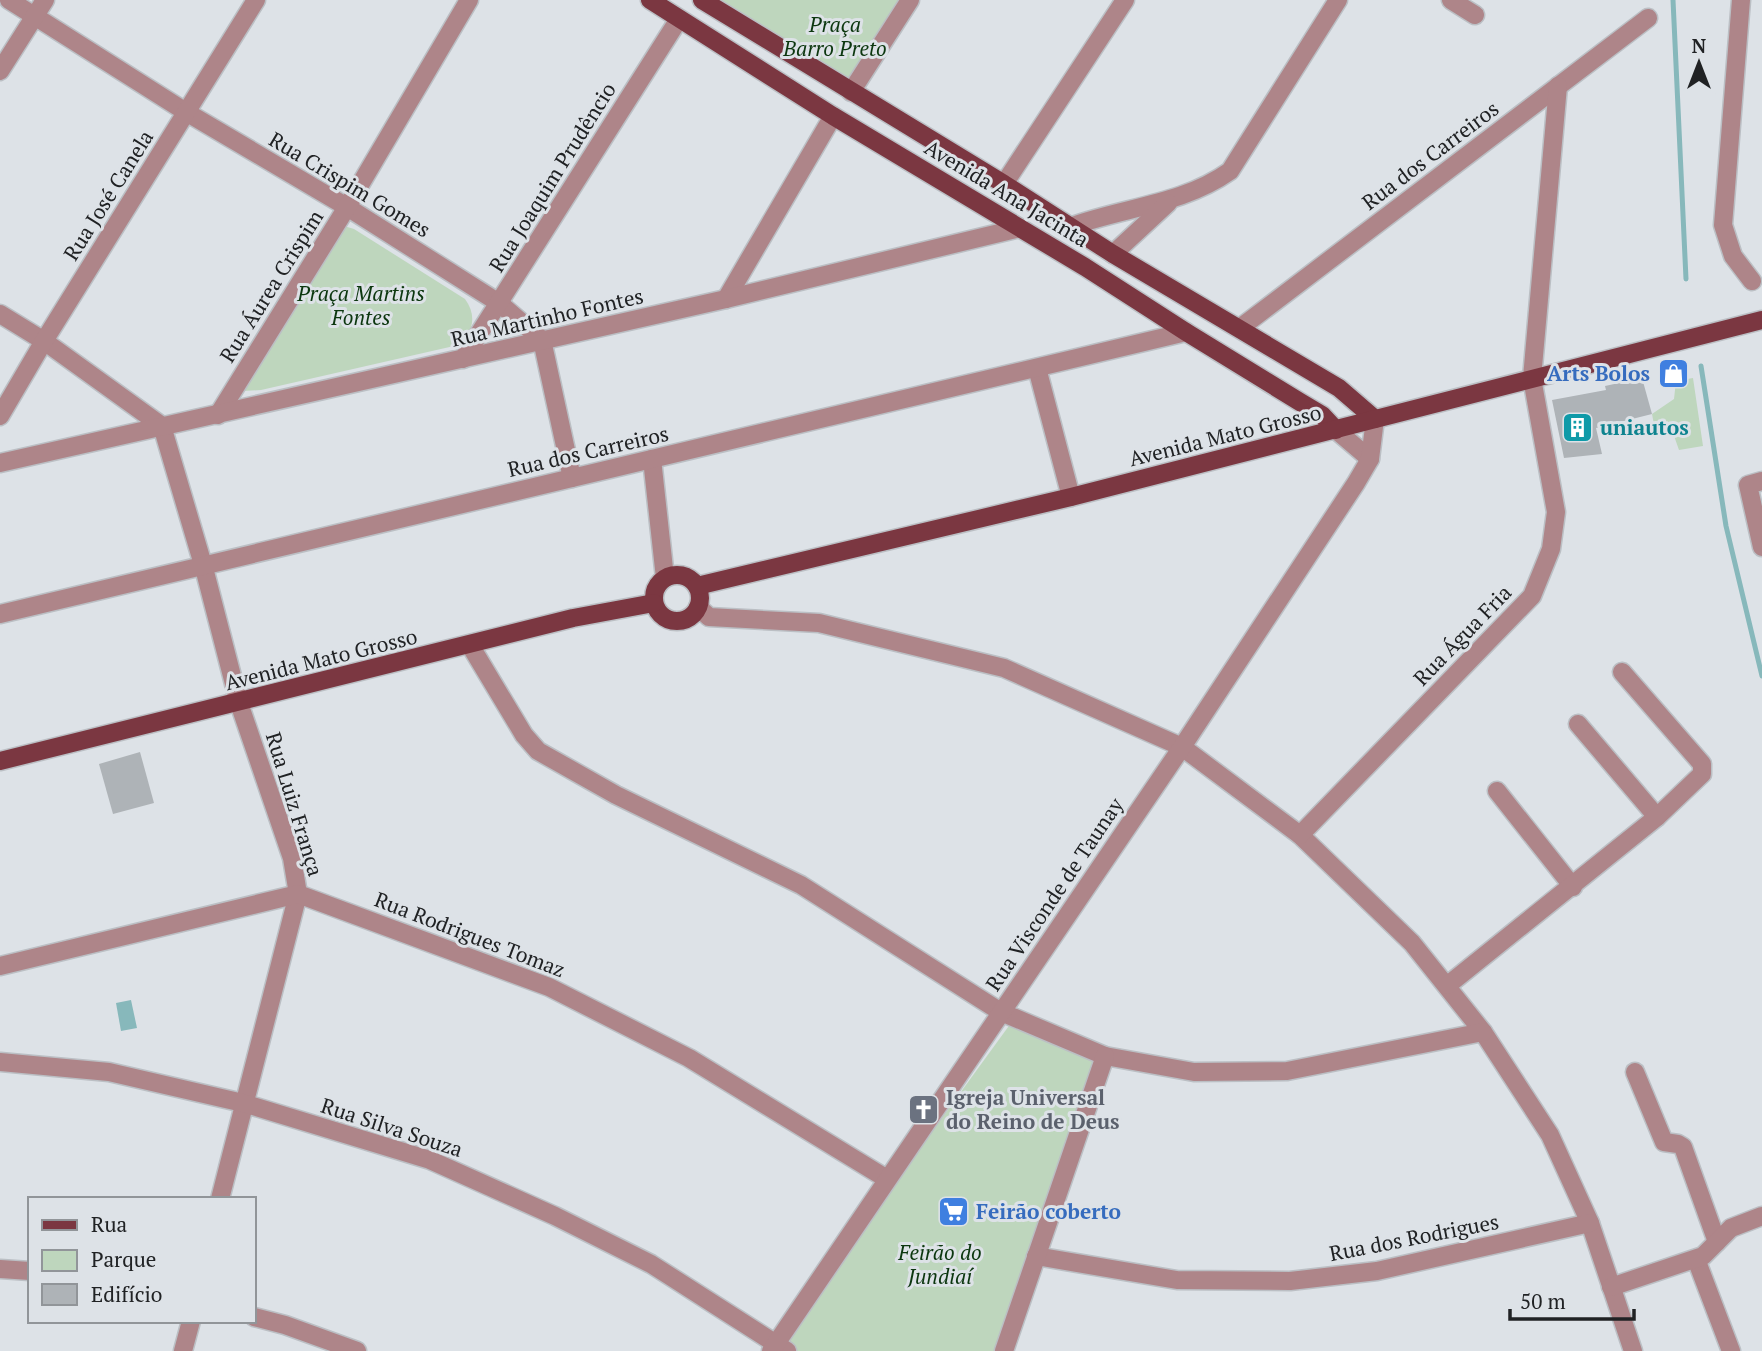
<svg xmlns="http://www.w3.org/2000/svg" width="1762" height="1351" viewBox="0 0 1762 1351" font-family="'PT Serif',serif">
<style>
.green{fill:#bed6bd}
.water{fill:#87b8bb}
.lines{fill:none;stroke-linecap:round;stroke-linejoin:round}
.stream{stroke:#87b8bb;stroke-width:5}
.building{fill:#aeb3b7}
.minor-casing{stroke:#bbbfc4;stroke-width:21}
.major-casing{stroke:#bbbfc4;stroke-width:21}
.minor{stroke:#ae8589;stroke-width:18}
.major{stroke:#7b3741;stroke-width:18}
.labels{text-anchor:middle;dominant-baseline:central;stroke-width:6;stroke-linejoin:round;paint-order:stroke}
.park-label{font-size:21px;font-style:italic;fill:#0c370f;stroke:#dde2e7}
.street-label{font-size:21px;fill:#202224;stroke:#dde2e7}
.shop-label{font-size:21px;font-weight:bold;fill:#366cbe;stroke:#dde2e7;text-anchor:end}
.culture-label{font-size:21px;font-weight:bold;fill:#0d838f;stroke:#dde2e7;text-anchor:start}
.worship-label{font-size:21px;font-weight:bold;fill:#5b616d;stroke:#dde2e7;text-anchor:start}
</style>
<rect width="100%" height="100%" fill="#dde2e7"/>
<g class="green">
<path d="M716,0H899L846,87Z"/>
<path d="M344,226L354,229L465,299C478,316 473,337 454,346L261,390L243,391L242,389Z"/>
<path d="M1693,378L1703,446L1679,450L1673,433L1656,435L1652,414L1674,399L1676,381Z"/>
<path d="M1011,1023L1102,1056L999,1351H787L776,1346Z"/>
</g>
<path class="water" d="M131,1000L137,1028L121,1031L116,1003Z"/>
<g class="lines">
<g class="stream">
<path d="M1673,0L1686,279"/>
<path d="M1701,366L1726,526L1762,676"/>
</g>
</g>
<g class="building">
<path d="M1642,378L1652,414L1596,428L1602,454L1564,458L1552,400L1606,390L1605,386Z"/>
<path d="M140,752L154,803L113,814L99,764Z"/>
</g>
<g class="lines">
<defs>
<g id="minor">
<path d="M9,0L186,112L347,207L499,303L542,340L572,478"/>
<path d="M1451,0L1475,15"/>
<path d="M1741,0L1723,225L1733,256L1752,281"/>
<path d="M0,71L45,0"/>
<path d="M851,92L910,0"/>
<path d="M1004,184L1125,0"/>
<path d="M1070,227C1124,207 1182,205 1230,171L1338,0"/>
<path d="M1113,254L1168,203"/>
<path d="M726,299L833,116"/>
<path d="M0,314L44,341L162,426L204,568L239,703L292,858L298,894L220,1199"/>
<path d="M1240,328L1648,18"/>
<path d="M463,359L679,19"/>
<path d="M1037,368L1071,497"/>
<path d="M218,415L347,207L469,0"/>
<path d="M0,416L44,341L256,0"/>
<path d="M1336,430L1370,459"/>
<path d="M652,459L665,578"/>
<path d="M0,463L726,299L1020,228"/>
<path d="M1762,481L1748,485L1762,547"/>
<path d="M698,607L709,617L819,623L1004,668L1182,747L1300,835L1412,943L1483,1032L1550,1135L1590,1223L1633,1351"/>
<path d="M0,614L1186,332"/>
<path d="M470,645L524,735L538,751L616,795L801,885L1001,1012L1105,1056L1194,1072L1287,1071L1483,1032"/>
<path d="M1578,724L1657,817"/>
<path d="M1497,791L1573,887"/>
<path d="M1300,835L1532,596L1551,549L1556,512L1532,378L1558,86"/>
<path d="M0,966L298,894L549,987L689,1058L887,1179"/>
<path d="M1448,985L1657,817L1702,774V764L1622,672"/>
<path d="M0,1062L109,1072L243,1103L430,1160L555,1216L651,1264L787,1351"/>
<path d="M1635,1072L1664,1142L1678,1144L1683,1147L1717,1242"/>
<path d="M1036,1256L1177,1280L1290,1281L1377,1271L1590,1223"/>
<path d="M1696,1259L1731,1351"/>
<path d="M0,1269L30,1271"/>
<path d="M1611,1287L1703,1256L1731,1228L1762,1216"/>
<path d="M254,1317L285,1325L357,1351"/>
<path d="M183,1351L191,1321"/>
<path d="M771,1351L1182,747L1356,483L1370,459L1375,419"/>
<path d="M1004,1351L1105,1056"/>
</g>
<g id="major">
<path d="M650,0L833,116L1085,267L1186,332L1300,402L1322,415L1336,430"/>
<path d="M702,0L1004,184L1113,254L1339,388L1375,419"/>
<circle cx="677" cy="598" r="23"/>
<path d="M697,586L1071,497L1762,320"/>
<path d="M0,761L573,618L654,603"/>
</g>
</defs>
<use href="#minor" class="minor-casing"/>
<use href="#major" class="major-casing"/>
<use href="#minor" class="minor"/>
<use href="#major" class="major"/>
</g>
<defs>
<symbol id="shop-square" viewBox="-11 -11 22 22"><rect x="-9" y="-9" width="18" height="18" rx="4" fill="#3f7fe0" stroke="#dde2e7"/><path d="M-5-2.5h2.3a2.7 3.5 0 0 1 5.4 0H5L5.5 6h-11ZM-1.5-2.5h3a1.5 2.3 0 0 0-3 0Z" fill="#fff"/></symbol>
<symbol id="building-square" viewBox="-11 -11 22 22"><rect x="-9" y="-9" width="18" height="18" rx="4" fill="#0f9aa8" stroke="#dde2e7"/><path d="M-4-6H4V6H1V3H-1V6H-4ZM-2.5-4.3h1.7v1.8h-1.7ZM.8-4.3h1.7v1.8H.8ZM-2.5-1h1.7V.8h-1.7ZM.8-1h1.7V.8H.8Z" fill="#fff"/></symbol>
<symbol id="church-square" viewBox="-11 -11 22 22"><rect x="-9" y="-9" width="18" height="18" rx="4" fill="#6b7280" stroke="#dde2e7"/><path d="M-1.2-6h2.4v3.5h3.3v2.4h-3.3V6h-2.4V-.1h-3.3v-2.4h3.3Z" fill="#fff"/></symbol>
<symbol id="supermarket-square" viewBox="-11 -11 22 22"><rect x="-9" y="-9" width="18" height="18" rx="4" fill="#3f7fe0" stroke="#dde2e7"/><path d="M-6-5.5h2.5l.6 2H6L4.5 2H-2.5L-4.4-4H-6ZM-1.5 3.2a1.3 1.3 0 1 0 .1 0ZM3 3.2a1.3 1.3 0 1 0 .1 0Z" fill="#fff"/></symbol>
</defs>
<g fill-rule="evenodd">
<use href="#shop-square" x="1656" y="356" width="35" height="35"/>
<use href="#building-square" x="1560" y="410" width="35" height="35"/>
<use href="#church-square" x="906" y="1092" width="35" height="35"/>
<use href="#supermarket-square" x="936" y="1194" width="35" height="35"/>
</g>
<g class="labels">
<g class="park-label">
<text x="835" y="24">Praça<tspan x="835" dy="24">Barro Preto</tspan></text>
<text x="361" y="293">Praça Martins<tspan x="361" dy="24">Fontes</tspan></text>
<text x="940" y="1252">Feirão do<tspan x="940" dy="24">Jundiaí</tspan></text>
</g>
<g class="street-label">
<text transform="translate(1430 155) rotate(-37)">Rua dos Carreiros</text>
<text transform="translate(552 177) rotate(-58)">Rua Joaquim Prudêncio</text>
<text transform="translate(350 184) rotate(31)">Rua Crispim Gomes</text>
<text transform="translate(1007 193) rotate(31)">Avenida Ana Jacinta</text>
<text transform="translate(108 195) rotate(-58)">Rua José Canela</text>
<text transform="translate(271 286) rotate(-58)">Rua Áurea Crispim</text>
<text transform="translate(547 317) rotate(-13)">Rua Martinho Fontes</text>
<text transform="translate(1225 435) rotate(-14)">Avenida Mato Grosso</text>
<text transform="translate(588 451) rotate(-13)">Rua dos Carreiros</text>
<text transform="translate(1462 635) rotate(-46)">Rua Água Fria</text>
<text transform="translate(321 659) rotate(-14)">Avenida Mato Grosso</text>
<text transform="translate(295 804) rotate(73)">Rua Luiz França</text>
<text transform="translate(1054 894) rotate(-56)">Rua Visconde de Taunay</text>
<text transform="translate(470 934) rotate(21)">Rua Rodrigues Tomaz</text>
<text transform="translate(392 1127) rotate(18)">Rua Silva Souza</text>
<text transform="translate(1414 1237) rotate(-11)">Rua dos Rodrigues</text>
</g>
<g class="shop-label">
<text x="1650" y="373">Arts Bolos</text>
<text x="976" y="1211" text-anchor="start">Feirão coberto</text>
</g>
<g class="culture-label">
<text x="1600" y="427">uniautos</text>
</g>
<g class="worship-label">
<text x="946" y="1097">Igreja Universal<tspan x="946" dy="24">do Reino de Deus</tspan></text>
</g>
</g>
<rect x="28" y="1197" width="228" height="126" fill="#dde2e7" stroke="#919599" stroke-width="2"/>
<rect x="42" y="1220" width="35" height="10" fill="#7b3741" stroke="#919599" stroke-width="2"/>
<text x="91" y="1232" font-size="21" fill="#202224">Rua</text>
<rect x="42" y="1250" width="35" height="21" fill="#bed6bd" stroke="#919599" stroke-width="2"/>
<text x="91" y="1267" font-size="21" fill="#202224">Parque</text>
<rect x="42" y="1284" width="35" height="21" fill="#aeb3b7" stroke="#919599" stroke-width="2"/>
<text x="91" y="1302" font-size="21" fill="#202224">Edifício</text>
<g transform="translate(1699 63)" stroke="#dde2e7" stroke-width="5" paint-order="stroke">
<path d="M0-5L12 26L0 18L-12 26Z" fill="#202224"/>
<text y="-10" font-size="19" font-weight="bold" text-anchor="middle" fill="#202224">N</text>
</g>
<path d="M1510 1309v10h124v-10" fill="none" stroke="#202224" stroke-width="3.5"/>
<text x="1520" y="1309" font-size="21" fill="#202224" stroke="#dde2e7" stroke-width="5" paint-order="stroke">50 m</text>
</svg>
